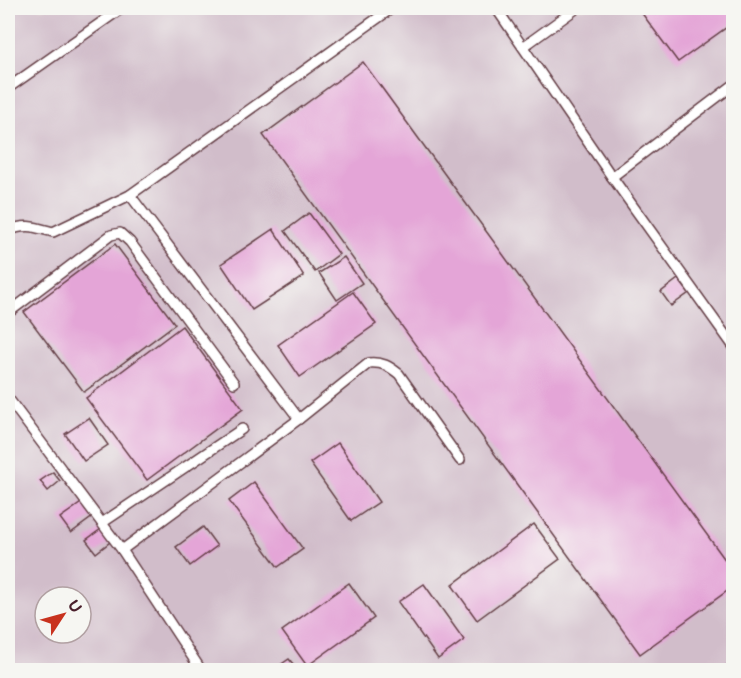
<svg xmlns="http://www.w3.org/2000/svg" width="741" height="678" viewBox="0 0 741 678" font-family="'Balsamiq Sans',sans-serif">
<style>
.industrial{fill:#d1bdca;fill-rule:evenodd}
.building{fill:#e4a5d7}
.lines{fill:none;stroke-linecap:round;stroke-linejoin:round}
.lane-casing{stroke:#643e45;stroke-width:12}
.lane{stroke:#fff;stroke-width:9}
</style>
<rect width="100%" height="100%" fill="#f6f6f2"/>
<filter id="ink" filterUnits="userSpaceOnUse"><feTurbulence type="fractalNoise" baseFrequency=".0167" numOctaves="2"/><feDisplacementMap in="SourceGraphic" scale="12" xChannelSelector="R" yChannelSelector="G"/><feConvolveMatrix kernelMatrix="1 2 1 2 8 2 1 2 1" color-interpolation-filters="sRGB"/></filter>
<filter id="wash" filterUnits="userSpaceOnUse"><feTurbulence type="fractalNoise" baseFrequency=".008" numOctaves="4" result="noise"/><feDisplacementMap in="SourceGraphic" scale="24" xChannelSelector="R" yChannelSelector="G"/><feGaussianBlur stdDeviation="1.35" result="paint"/><feColorMatrix in="noise" values="0 0 0 0 0 0 0 0 0 0 0 0 0 0 0 0 0 1.4 0 .05"/><feComposite in="paint" operator="in"/></filter>
<g filter="url(#wash)">
<rect width="100%" height="100%" fill="#f4ebdb"/>
<path class="industrial" d="M8,8H733V670H8ZM45,597H81V633H45Z"/>
<g id="blocks">
<g class="building">
<path d="M638,8H734V22L678,62Z"/>
<path d="M363,62L734,572V586L640,654L263,135Z"/>
<path d="M309,213L339,254L315,272L285,231Z"/>
<path d="M273,229L304,276L252,310L221,264Z"/>
<path d="M115,244L175,324L84,392L24,312Z"/>
<path d="M344,257L362,283L337,300L319,273Z"/>
<path d="M678,279L689,293L671,306L661,292Z"/>
<path d="M353,292L376,324L300,377L278,345Z"/>
<path d="M182,326L243,409L147,480L86,398Z"/>
<path d="M89,418L108,445L84,461L65,434Z"/>
<path d="M338,443L379,502L351,521L310,463Z"/>
<path d="M53,472L60,481L48,491L40,481Z"/>
<path d="M254,482L303,549L278,567L229,501Z"/>
<path d="M84,501L94,516L71,533L60,518Z"/>
<path d="M534,524L560,559L477,620L452,585Z"/>
<path d="M203,527L217,546L190,566L176,547Z"/>
<path d="M101,529L110,542L96,553L86,540Z"/>
<path d="M349,583L374,618L307,666L282,631Z"/>
<path d="M424,584L464,640L438,659L398,602Z"/>
<path d="M289,659L298,670H273Z"/>
</g>
</g>
</g>
<g filter="url(#ink)">
<use href="#blocks" fill-opacity="0" stroke="#643e45" stroke-width="1.5"/>
<g class="lines">
<defs>
<g id="lane">
<path d="M496,8L612,177L734,347"/>
<path d="M523,47L577,8"/>
<path d="M8,88L122,8"/>
<path d="M612,177L732,86"/>
<path d="M130,195L299,419"/>
<path d="M8,231C25,223 35,227 53,232L130,195L392,8"/>
<path d="M8,313L111,235L120,233L130,242L234,383"/>
<path d="M8,398L122,550L201,670"/>
<path d="M102,523L242,429"/>
<path d="M122,550L299,419L369,363C383,362 389,366 399,374L460,460"/>
<path d="M729,670L734,667"/>
</g>
</defs>
<use href="#lane" class="lane-casing"/>
<use href="#lane" class="lane"/>
</g>
</g>
<rect width="741" height="678" fill="none" stroke="#f6f6f2" stroke-width="30"/>
<g transform="translate(63 615) rotate(54)"><circle r="28" fill="#f6f6f2" stroke="#b1a0a2" stroke-width="1.5"/>
<path d="M0-4.5L10 22L0 15L-10 22Z" fill="#c8321e"/>
<text y="-9" font-size="16" font-weight="bold" text-anchor="middle" fill="#4a1f2b">U</text>
</g>
</svg>
